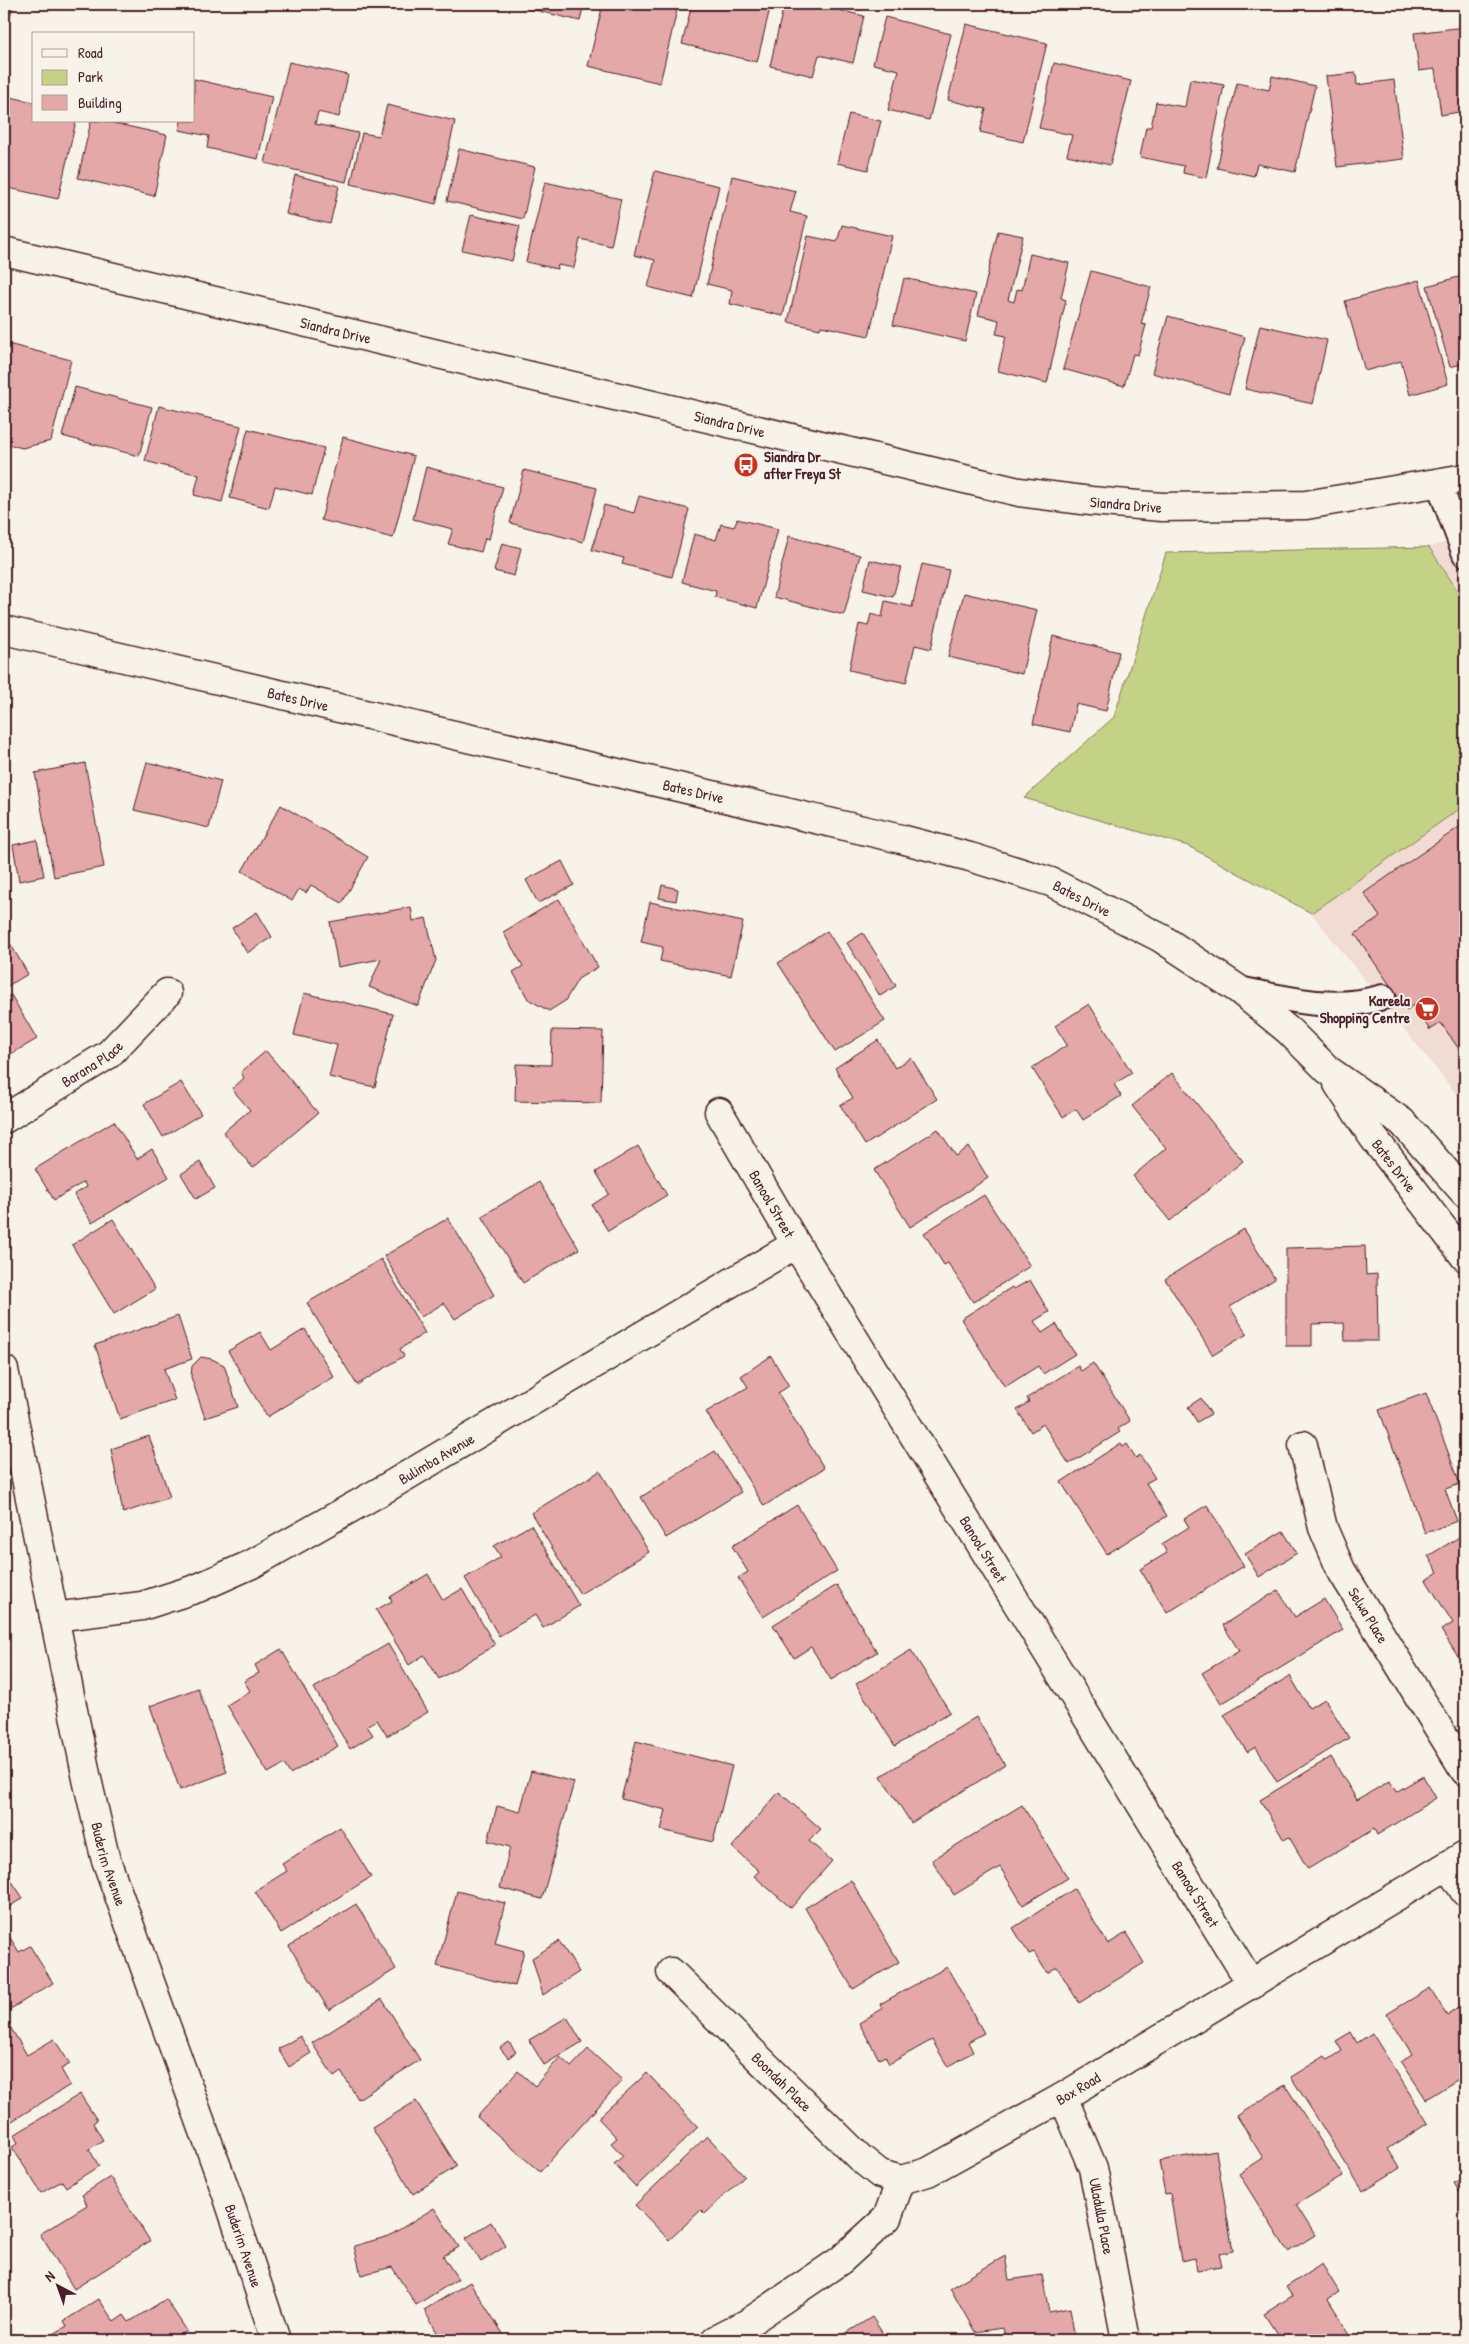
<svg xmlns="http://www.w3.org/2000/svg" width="1469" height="2344" viewBox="0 0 1469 2344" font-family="'Patrick Hand',sans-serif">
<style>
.built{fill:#f1dcd4}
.green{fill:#c4d286;stroke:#877858}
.building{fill:#e3a8a7;stroke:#4a1f2b}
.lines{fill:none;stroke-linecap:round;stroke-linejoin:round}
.service-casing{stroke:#4a1f2b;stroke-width:28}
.minor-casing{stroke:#4a1f2b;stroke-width:31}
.tertiary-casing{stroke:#4a1f2b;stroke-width:31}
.service{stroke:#f7f3e8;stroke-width:24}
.minor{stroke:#f7f3e8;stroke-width:28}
.tertiary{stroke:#f7f3e8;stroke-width:28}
.labels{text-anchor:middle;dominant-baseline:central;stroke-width:4;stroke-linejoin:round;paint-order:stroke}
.street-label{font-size:15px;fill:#4a1f2b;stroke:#f7f3e8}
.poi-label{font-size:15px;font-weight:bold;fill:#4a1f2b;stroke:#f7f3e8;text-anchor:start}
</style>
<rect width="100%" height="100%" fill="#f7f3e8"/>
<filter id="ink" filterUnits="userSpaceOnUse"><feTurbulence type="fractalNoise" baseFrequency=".02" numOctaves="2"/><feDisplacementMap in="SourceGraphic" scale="10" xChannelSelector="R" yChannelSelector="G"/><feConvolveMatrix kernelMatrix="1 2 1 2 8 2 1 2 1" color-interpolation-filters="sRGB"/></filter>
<g filter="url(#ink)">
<g class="built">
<path d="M1465,537V602L1429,547Z"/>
<path d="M1465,805V1105L1311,913Z"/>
</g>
<path class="green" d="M1429,547L1465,602V805L1311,913L1188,846L1024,798L1114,717L1166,553Z"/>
<g class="building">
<path d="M4,4H13L4,43Z"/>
<path d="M510,4H584L580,21Z"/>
<path d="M603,4H650L677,10L660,83L588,66Z"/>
<path d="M692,4H771L757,62L682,44Z"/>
<path d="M784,4H836L835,9L864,16L853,63L819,55L813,76L770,66Z"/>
<path d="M885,17L951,34L929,120L888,110L899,70L873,64Z"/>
<path d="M966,24L1047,43L1023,142L980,132L986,109L948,100Z"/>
<path d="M1465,27V111L1441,115L1435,69L1419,71L1414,33Z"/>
<path d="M289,62L348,75L339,117L318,112L315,124L358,133L346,182L265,163Z"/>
<path d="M1054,63L1131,81L1110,165L1067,155L1072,135L1039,128Z"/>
<path d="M1356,73L1357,85L1394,80L1404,159L1337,167L1326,76Z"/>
<path d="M1272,76L1315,86L1295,172L1257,164L1254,176L1217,168L1237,83L1269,90Z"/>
<path d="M194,79L272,97L258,159L207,148L209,136L179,130L181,121H194Z"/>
<path d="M1190,79L1224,85L1206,178L1183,173L1184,166L1140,157L1146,127H1151L1156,102L1185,107Z"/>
<path d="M5,96L34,102V121H76L58,199L4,187Z"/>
<path d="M387,105L455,121L436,204L351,184L362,133L379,136Z"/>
<path d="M849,114L881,121L868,170L837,163Z"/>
<path d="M91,121H104L167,135L154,196L78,178Z"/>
<path d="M459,149L535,167L523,219L447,201Z"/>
<path d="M655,171L719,186L693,298L648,287L655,260L634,255Z"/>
<path d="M295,175L339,186L330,224L286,214Z"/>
<path d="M732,176L796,191L790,212L807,216L783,316L730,304L732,290L707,284Z"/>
<path d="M545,182L621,199L611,246L580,239L574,268L558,265L557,269L526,262Z"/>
<path d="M471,215L520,226L512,261L462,250Z"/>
<path d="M842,225L892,236L869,336L821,326L820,329L788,322L808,236L837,242Z"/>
<path d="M998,231L1023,236L1008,300L1014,302L1017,289L1022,290L1030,254L1069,263L1061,298L1066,300L1047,383L998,371L1006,336L996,334L999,320L978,315Z"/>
<path d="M1091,271L1151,287L1141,324L1146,325L1138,355L1133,354L1124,386L1063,369Z"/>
<path d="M1465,275V363L1450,367L1427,286Z"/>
<path d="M904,278L976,294L965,341L893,325Z"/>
<path d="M1419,280L1448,384L1410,395L1401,361L1365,371L1345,301Z"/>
<path d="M1168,316L1245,337L1229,394L1152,373Z"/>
<path d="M1260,325L1327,340L1313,404L1245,389Z"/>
<path d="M4,343L71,360L51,441L22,448L4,443Z"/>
<path d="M75,387L152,407L139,456L62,436Z"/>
<path d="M159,406L241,426L222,502L194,495L199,475L145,461Z"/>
<path d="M248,429L324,448L312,495L275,486L269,508L230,498Z"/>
<path d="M343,437L414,456L393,538L321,520Z"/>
<path d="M426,467L503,487L489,539L485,538L481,552L448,544L453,529L413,519Z"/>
<path d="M524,470L597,488L583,542L510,523Z"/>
<path d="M639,496L689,509L672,577L622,564L624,558L592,550L604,505L634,513Z"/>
<path d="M737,519L778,529L757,608L715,597L716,591L682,582L694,534L716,540L721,524L734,527Z"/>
<path d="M789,536L860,555L844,615L774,597Z"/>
<path d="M502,543L521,548L514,576L494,571Z"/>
<path d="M870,560L901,567L893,597L863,590Z"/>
<path d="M922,564L949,570L931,649L915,645L906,683L849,670L859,624L868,626L871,614L882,617L885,601L912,607Z"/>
<path d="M964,593L1037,610L1022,674L948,657Z"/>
<path d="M1053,636L1119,652L1106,711L1076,704L1070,732L1033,724Z"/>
<path d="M147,762L221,781L209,828L134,810Z"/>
<path d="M85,763L104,867L54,877L35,773Z"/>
<path d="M281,805L368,857L342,903L311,885L306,893L299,889L292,901L242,871Z"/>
<path d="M1465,823V1058L1441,1023L1430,1030L1413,1005L1407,1010L1355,934L1380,917L1364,893Z"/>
<path d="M37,840L44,876L19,881L13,845Z"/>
<path d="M562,861L574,885L538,903L526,880Z"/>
<path d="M662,885L678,889L676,901L659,898Z"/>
<path d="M559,899L598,967L578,979L565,1001L549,1011L528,999L513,972L523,966L503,932Z"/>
<path d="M650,902L743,922L731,976L660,961L663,947L641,942Z"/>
<path d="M411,907L413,921L426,918L436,960L418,1006L369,987L381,959L338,967L330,922Z"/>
<path d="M257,912L272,937L247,953L232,928Z"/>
<path d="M827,931L885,1021L835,1052L778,963Z"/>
<path d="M4,933L28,974L4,988Z"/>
<path d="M863,933L896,986L880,996L847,943Z"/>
<path d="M304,993L393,1014L375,1087L329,1077L337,1045L294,1035Z"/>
<path d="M11,995L37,1039L4,1058V999Z"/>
<path d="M1089,1004L1132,1073L1114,1084L1121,1096L1083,1120L1076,1109L1063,1117L1032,1068L1067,1045L1055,1026Z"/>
<path d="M552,1030L603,1031L601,1103L515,1101L516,1064L551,1065Z"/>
<path d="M878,1040L895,1068L911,1058L937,1099L865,1145L840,1105L853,1098L835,1068Z"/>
<path d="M266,1051L318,1113L253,1168L223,1132L250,1110L232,1089L244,1078L241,1072Z"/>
<path d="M1172,1073L1243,1161L1170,1221L1133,1176L1166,1148L1132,1106Z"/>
<path d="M181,1082L201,1114L163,1137L144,1104Z"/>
<path d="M114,1121L137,1159L152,1149L169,1177L92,1223L74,1194L86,1187L84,1182L54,1200L35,1169Z"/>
<path d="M938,1129L956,1156L969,1147L988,1178L910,1227L874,1170Z"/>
<path d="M638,1146L667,1195L608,1231L592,1205L609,1194L596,1172Z"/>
<path d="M200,1162L215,1188L196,1199L181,1174Z"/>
<path d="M539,1182L579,1249L523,1283L482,1216Z"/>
<path d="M984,1195L1030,1266L973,1302L948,1263L944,1265L924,1233Z"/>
<path d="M448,1218L494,1295L455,1319L444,1303L421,1317L384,1256Z"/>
<path d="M113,1219L155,1289L114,1314L72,1245Z"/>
<path d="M1244,1229L1275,1279L1230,1307L1247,1334L1213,1355L1165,1279Z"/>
<path d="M1365,1246L1366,1275L1377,1274L1378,1341H1345L1344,1323L1312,1324V1346H1286V1248Z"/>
<path d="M381,1259L425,1333L400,1349L404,1356L357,1385L307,1303Z"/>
<path d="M1030,1280L1049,1312L1034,1321L1042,1333L1056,1324L1075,1354L1043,1374L1038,1366L1005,1387L961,1319L1012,1287L1014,1289Z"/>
<path d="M178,1316L192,1359L164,1369L175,1400L120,1419L95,1345Z"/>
<path d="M305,1329L334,1377L267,1417L228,1351L260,1332L271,1350Z"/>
<path d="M771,1356L789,1386L778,1393L824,1468L764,1506L706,1412L748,1387L741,1376Z"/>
<path d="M201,1357L212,1359L224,1365L238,1407L205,1418L191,1377L192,1366Z"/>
<path d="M1093,1363L1130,1421L1118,1429L1120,1432L1069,1464L1043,1424L1031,1432L1017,1410L1029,1402L1027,1398L1078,1366L1081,1371Z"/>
<path d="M1426,1393L1460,1484L1445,1489L1457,1521L1425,1533L1379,1410Z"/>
<path d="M1201,1398L1211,1414L1197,1422L1188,1407Z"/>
<path d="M149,1436L170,1497L123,1513L111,1449Z"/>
<path d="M1121,1443L1123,1447L1127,1444L1136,1458L1140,1455L1155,1478L1146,1483L1167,1516L1107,1554L1061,1482Z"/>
<path d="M715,1451L741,1492L666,1538L641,1497Z"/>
<path d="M600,1471L649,1552L580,1594L531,1513Z"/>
<path d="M797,1505L837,1571L763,1617L738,1578L748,1572L732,1546Z"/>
<path d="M1207,1505L1244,1566L1167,1613L1140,1569L1167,1553L1162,1544L1189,1527L1184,1519Z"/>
<path d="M531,1525L579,1606L543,1628L535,1615L499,1636L465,1578L501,1557L494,1546Z"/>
<path d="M1283,1531L1297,1553L1259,1577L1245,1554Z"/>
<path d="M1461,1536L1465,1543V1657L1460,1660L1441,1630L1453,1623L1426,1580L1438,1572L1428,1556Z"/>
<path d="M428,1574L443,1600L462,1589L495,1645L439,1679L424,1655L409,1665L376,1610L392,1601L390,1597Z"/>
<path d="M837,1585L877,1652L831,1680L811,1647L794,1658L773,1625Z"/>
<path d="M1278,1590L1295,1617L1324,1599L1343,1630L1221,1704L1202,1673L1239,1651L1223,1625Z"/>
<path d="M388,1644L428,1712L387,1736L377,1720L367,1726L373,1735L350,1749L314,1688Z"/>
<path d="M281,1649L338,1746L290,1774L284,1764L268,1773L227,1705L250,1691L244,1681L259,1673L255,1665Z"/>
<path d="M911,1650L950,1712L895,1746L856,1684Z"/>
<path d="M1290,1676L1309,1708L1325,1699L1349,1738L1277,1782L1256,1747L1247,1752L1224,1715Z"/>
<path d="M198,1688L227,1772L180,1790L150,1706Z"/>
<path d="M976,1717L1005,1765L911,1823L881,1776Z"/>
<path d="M636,1741L732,1766L713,1842L661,1830L666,1810L621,1799Z"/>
<path d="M1331,1757L1357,1800L1390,1781L1396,1792L1423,1776L1436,1798L1377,1835L1374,1829L1308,1869L1289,1837L1284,1840L1260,1800Z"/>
<path d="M531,1771L574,1782L542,1899L500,1888L510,1847L488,1841L497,1806L520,1812Z"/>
<path d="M779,1792L821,1829L809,1841L832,1861L791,1908L754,1876L759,1871L732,1847Z"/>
<path d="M1022,1805L1068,1878L1023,1905L1000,1867L954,1895L932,1860Z"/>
<path d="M340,1827L371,1877L281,1933L255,1891L287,1871L282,1864Z"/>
<path d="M9,1877L23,1898L4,1910V1880Z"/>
<path d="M851,1880L899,1962L853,1989L805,1908Z"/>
<path d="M1074,1889L1108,1944L1126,1933L1144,1963L1079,2003L1057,1967L1047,1973L1034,1952L1029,1954L1013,1928Z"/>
<path d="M457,1891L505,1903L495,1943L524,1951L515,1986L437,1966Z"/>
<path d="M356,1904L396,1969L329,2010L289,1946Z"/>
<path d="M4,1928L19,1952L30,1946L53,1983L4,2013Z"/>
<path d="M559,1941L579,1972L543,1995L532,1958Z"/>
<path d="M947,1967L984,2033L968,2042L973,2052L948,2067L932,2040L889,2064L885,2056L879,2059L859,2023L882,2009L880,2004Z"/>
<path d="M1430,1988L1447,2015L1459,2007L1465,2018V2075L1426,2099L1401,2061L1412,2054L1387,2014Z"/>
<path d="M382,1999L420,2060L358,2099L341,2072L334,2077L312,2043Z"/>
<path d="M567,2017L582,2042L544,2065L529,2040Z"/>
<path d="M9,2025L27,2055L54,2039L70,2064L61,2069L70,2085L4,2126V2028Z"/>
<path d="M1351,2032L1357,2043L1372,2033L1428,2123L1388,2149L1400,2168L1363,2191L1291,2077L1325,2056L1328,2060L1342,2051L1336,2041Z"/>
<path d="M300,2036L311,2053L289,2067L278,2049Z"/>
<path d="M509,2042L516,2052L508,2058L500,2048Z"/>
<path d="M588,2049L622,2080L540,2172L477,2117L518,2071L535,2086L560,2057L571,2067Z"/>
<path d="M647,2073L698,2127L636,2187L614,2164L623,2156L611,2143L617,2138L598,2118Z"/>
<path d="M1285,2085L1343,2176L1296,2205L1315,2235L1288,2252L1239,2174L1263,2158L1237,2116Z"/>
<path d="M80,2094L97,2120L93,2123L103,2140L89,2149L99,2166L66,2187L62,2181L41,2193L12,2147L18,2143L14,2135Z"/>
<path d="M416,2101L457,2166L413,2194L372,2128Z"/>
<path d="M707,2136L745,2176L705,2214L701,2210L669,2240L635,2205Z"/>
<path d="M1216,2151L1233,2251L1219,2254L1222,2266L1197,2270L1195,2258L1181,2261L1170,2193L1165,2194L1159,2161Z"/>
<path d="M1465,2176V2201L1454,2183Z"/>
<path d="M110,2177L150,2241L74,2289L40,2234L87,2205L82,2195Z"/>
<path d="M434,2208L459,2247L443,2256L458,2279L416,2305L392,2267L361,2275L354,2246L389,2236Z"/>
<path d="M491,2222L506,2246L481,2262L466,2238Z"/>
<path d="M1005,2256L1009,2280L1042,2275L1049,2312L1070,2308L1075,2339L1006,2340L1003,2328L975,2332L950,2288Z"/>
<path d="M1322,2264L1339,2292L1328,2299L1350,2334L1341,2340H1281L1264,2314L1292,2296L1286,2287Z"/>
<path d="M470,2282L507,2340H428L438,2334L424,2310Z"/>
<path d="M99,2299L114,2322L124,2315L129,2322L166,2299L187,2331L172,2340H48L47,2338L67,2326L64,2321Z"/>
<path d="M872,2317L887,2340H835Z"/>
</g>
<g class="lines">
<defs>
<g id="service">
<path d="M1439,484L1465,554"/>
<path d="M1238,989C1290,999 1332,1012 1383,997"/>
</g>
<g id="minor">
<path id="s1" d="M4,251L1019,492L1091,501L1162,507L1306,505L1465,478"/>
<path id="s2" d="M719,1112L796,1244L1252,1985"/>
<path id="s3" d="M4,1119L109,1054L167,993"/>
<path id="s4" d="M4,1370L87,1779L105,1857L226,2192L276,2340"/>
<path id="s5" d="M1303,1445L1323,1528L1341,1570L1465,1771"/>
<path id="s6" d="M54,1617L142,1606L198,1588L252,1564L381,1491L796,1244"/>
<path d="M1448,1866L1465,1892"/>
<path id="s7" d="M671,1972L860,2158L880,2174L901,2180"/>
<path id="s8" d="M1063,2097L1093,2168L1126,2340"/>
<path id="s9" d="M715,2340L748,2323L841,2260L887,2218L901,2180L928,2172L1063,2097L1465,1855"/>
</g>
<g id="tertiary">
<path id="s10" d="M4,630L901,839L970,857L1051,882L1161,938L1238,989L1289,1031L1328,1070L1402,1122L1465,1193"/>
<path id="s11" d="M1338,1084L1373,1137L1465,1257"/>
</g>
</defs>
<use href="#service" class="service-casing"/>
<use href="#minor" class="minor-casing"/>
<use href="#tertiary" class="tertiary-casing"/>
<use href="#service" class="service"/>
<use href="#minor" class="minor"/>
<use href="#tertiary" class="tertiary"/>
</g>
</g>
<defs>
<symbol id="bus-disc" viewBox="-11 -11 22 22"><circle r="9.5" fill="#c8321e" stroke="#f7f3e8"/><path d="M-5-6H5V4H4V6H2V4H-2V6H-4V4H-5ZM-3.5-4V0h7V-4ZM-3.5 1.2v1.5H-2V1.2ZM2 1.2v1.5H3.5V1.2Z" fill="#fff"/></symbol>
<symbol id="supermarket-disc" viewBox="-11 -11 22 22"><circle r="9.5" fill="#c8321e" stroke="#f7f3e8"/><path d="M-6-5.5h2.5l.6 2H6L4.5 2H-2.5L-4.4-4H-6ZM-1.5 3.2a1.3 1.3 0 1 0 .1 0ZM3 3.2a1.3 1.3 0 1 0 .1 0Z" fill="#fff"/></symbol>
</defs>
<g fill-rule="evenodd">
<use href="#bus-disc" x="732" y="451" width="28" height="28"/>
<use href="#supermarket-disc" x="1413" y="995" width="28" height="28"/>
</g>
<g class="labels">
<g class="street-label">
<text stroke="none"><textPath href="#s1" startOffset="341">Siandra Drive</textPath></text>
<text stroke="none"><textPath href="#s1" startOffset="746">Siandra Drive</textPath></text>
<text stroke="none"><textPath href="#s1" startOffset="1151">Siandra Drive</textPath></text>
<text stroke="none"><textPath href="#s10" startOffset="302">Bates Drive</textPath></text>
<text stroke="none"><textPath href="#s10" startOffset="708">Bates Drive</textPath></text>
<text stroke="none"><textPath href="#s10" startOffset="1112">Bates Drive</textPath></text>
<text stroke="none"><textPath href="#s3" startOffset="104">Barana Place</textPath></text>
<text stroke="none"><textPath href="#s11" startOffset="99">Bates Drive</textPath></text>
<text stroke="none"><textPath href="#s2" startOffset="106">Banool Street</textPath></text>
<text stroke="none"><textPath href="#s6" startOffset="419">Bulimba Avenue</textPath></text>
<text stroke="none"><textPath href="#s2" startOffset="511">Banool Street</textPath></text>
<text stroke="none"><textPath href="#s5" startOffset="184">Selwa Place</textPath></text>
<text stroke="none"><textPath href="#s4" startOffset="505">Buderim Avenue</textPath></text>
<text stroke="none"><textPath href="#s2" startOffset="916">Banool Street</textPath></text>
<text stroke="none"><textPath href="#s7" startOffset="156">Boondah Place</textPath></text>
<text stroke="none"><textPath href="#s9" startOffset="452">Box Road</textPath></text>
<text stroke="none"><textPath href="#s8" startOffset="126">Ulladulla Place</textPath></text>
<text stroke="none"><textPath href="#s4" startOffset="910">Buderim Avenue</textPath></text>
</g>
<g class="poi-label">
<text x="764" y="456">Siandra Dr<tspan x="764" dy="17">after Freya St</tspan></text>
<text x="1410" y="1000" text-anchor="end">Kareela<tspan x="1410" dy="17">Shopping Centre</tspan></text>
</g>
</g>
<rect width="1469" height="2344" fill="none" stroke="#f7f3e8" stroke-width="20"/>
<rect x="10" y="10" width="1449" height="2324" fill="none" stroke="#4a1f2b" stroke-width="2" filter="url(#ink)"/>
<rect x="32" y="32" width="162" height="90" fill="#f7f3e8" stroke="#b29e9c"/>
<rect x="42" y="49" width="25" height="8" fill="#f7f3e8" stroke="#b29e9c"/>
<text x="78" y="58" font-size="15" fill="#4a1f2b">Road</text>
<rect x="42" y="70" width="25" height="15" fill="#c4d286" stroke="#b29e9c"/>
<text x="78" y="82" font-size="15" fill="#4a1f2b">Park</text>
<rect x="42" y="95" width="25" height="15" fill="#e3a8a7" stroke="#b29e9c"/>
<text x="78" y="108" font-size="15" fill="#4a1f2b">Building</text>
<g transform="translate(58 2286) rotate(319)" stroke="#f7f3e8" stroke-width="4" paint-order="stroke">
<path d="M0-4L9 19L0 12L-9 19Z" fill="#4a1f2b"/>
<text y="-8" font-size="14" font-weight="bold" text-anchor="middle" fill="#4a1f2b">N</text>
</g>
</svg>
